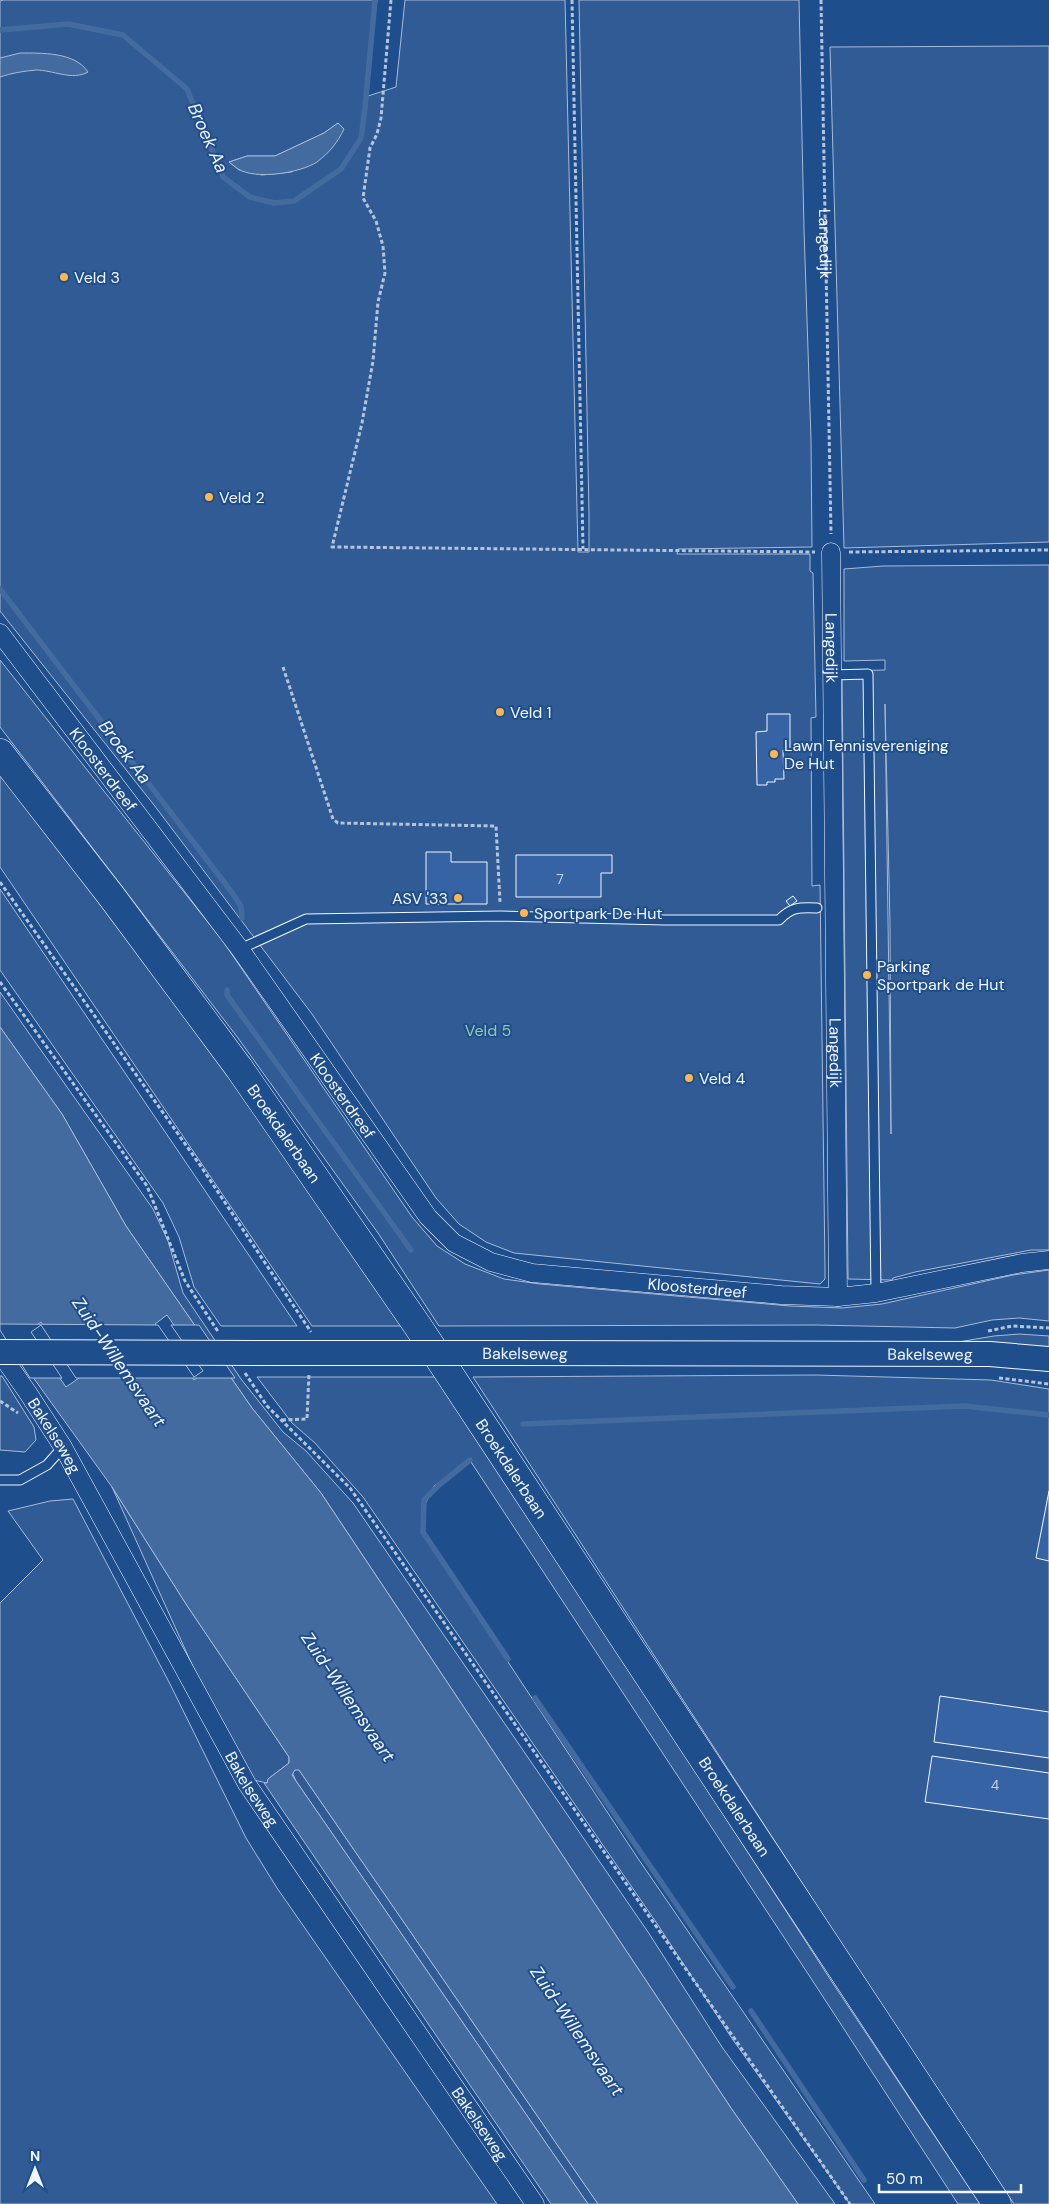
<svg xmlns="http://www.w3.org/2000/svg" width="1049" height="2204" viewBox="0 0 1049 2204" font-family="'DM Sans',sans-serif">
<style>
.built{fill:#305b95;stroke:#a8bbd7;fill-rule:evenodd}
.water{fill:#446ba0;stroke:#a8bbd7;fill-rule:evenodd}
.pier{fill:#1f4e8c;stroke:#a8bbd7}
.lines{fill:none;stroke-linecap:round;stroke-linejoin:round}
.stream{stroke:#446ba0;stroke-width:5.5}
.building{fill:#3563a3;stroke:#f2f6ff}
.lane-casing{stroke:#f2f6ff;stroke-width:11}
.street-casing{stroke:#f2f6ff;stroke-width:19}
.secondary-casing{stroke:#f2f6ff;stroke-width:26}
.primary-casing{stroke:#f2f6ff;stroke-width:29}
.path{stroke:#b3c4dc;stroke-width:3;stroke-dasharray:4 2.5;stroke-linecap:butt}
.lane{stroke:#1f4e8c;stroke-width:9}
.street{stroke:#1f4e8c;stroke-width:18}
.secondary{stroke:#1f4e8c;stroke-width:24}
.primary{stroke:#1f4e8c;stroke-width:28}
.secondary-bridge-casing{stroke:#f2f6ff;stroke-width:26;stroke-linecap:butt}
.secondary-bridge{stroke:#1f4e8c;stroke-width:24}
.poi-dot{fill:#ffb74d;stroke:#1f4e8c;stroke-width:2}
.labels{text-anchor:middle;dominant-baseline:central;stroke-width:4;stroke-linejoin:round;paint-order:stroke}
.number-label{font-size:14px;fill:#c3d1e8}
.street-label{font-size:16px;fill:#f2f6ff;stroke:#1f4e8c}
.poi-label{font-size:16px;fill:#f2f6ff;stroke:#1f4e8c;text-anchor:start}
.park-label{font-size:16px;fill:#97c8a6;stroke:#1f4e8c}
.water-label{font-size:18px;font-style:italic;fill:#f2f6ff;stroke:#1f4e8c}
</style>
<rect width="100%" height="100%" fill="#1f4e8c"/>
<g class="built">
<path d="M3,0H377L373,29L368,96L396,87L405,0H565L578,552H589V515L579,0H799L804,229L811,440L812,547L678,549L677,554H810V571L813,573L816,717L811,718L812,886L820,885L825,1269V1279L820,1284L514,1253L486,1242L459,1224L436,1198L312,1014L154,805L0,611V1ZM338,123L292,172L262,175L239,170L229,162L247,156H275L324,133Z"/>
<path d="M1049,46V542L844,548L830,47Z"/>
<path d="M1049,565V1250H1031L915,1272L893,1278L892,1280L848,1279L842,671L885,670V660L844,661V569L883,566ZM885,704L890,923L891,1134V1133Z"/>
<path d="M0,660L222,940L412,1217L437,1246L465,1264L504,1279L540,1284L790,1306L842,1308L882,1304L1013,1275L1049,1270V1321L1019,1318L992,1320L955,1328L816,1325L439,1326L378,1233L238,1038L0,727Z"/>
<path d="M0,772L216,1054L406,1326H312L0,867Z"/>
<path d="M0,889L297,1326H221L194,1287L179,1237L163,1203L0,970Z"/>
<path d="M0,992L153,1209L168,1241L183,1293L241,1379L283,1432L306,1451L353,1503L648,1932L722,2047L835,2204H798L731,2108L321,1493L252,1408L126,1226L62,1114L0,1027Z"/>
<path d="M1019,1334L1049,1336V1349L958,1342L994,1336Z"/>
<path d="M816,1375L991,1380L1049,1389V2204H1014L858,1969L473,1377Z"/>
<path d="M0,1376H2L34,1427L36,1440L25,1452L0,1450Z"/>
<path d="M257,1377H440L832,1982L980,2204H958L816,1986L471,1462L434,1486L422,1511L424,1535L637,1857L875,2204H850L733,2040L658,1925L363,1497L315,1443L292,1423Z"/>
<path d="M112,1487L186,1604L289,1757V1763L268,1779L267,1783L249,1779L239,1769Z"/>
<path d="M73,1499L170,1684L246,1838L277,1888L497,2204H0V1603L43,1560L8,1511L50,1501Z"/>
<path d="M297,1769L299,1770L598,2204H588L296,1781L292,1772Z"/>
</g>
<g class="water">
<path d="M20,53C42,53 75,52 88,72C72,81 53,70 36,70C25,71 11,73 0,77V58Z"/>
<path d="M338,123L344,129C338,142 329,153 317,162C300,173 256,180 238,169C235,167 232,164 229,162L247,156H275L324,133Z"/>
<path d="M0,1027L62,1114L126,1226L252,1408L321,1493L731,2108L798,2204H598L299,1770H295L292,1775L296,1781L588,2204H551L264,1783H267L268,1779L289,1763V1757L186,1604L112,1487L22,1362L0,1325ZM167,1315L206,1371L194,1380L155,1324ZM41,1322L79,1378L66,1387L28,1332Z"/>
</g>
<path class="pier" d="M0,1324L158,1325L194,1377L203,1371L171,1325H199L235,1378H76L41,1325L31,1332L62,1378H30L0,1330Z"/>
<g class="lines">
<g class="stream">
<path d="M0,30L68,24L123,35L187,89L223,177L250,197L274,203L294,201L341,169L361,138L365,108L375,0"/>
<path d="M0,589L230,890L241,906L242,918"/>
<path d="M227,990V995L411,1250"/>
<path d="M523,1424L964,1406L1049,1415"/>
<path d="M470,1460L439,1485L424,1500L423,1532L508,1659"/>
<path d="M535,1698L733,1987"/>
<path d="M751,2011L864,2180"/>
</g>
</g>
<g class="building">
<path d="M767,714H790V750H783L784,779H775V782H767V785H757L756,732L767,731Z"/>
<path d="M426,852H451V862H487V904H426Z"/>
<path d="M516,855H612V873H601V897H516Z"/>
<path d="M793,896L797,901L790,906L786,901Z"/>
<path d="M1049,1491V1561L1036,1558Z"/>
<path d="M940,1696L1049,1712V1758L934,1742Z"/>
<path d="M932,1756L1049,1773V1819L925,1802Z"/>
</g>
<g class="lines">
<defs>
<g id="lane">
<path d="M832,675L868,674L876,1293"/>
<path d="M240,949L306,919L501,916L665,920H779C791,907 800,907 817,908"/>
<path d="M0,1480H20L47,1465L63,1447"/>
</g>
<g id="street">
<path id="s2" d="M831,552L838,1297"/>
<path id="s3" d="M0,633L240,949L428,1217L454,1243L491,1262L532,1273L781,1295L838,1297L876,1293L1022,1263L1049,1260"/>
<path id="s4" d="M0,1353L28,1393L63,1447L247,1784L535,2204"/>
</g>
<g id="secondary">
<path d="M262,1353H400"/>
<path id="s5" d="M470,1353L990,1354L1049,1359"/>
</g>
<g id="primary">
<path id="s6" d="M0,753L112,897L239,1068L417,1325L997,2204"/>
</g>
</defs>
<use href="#lane" class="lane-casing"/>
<use href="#street" class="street-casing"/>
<use href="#secondary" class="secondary-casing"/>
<use href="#primary" class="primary-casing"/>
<g class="path">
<path d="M391,0L381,118L377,134L370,148L363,198L376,221L383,246L385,273L378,302L373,361L362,423L332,547L815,552"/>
<path d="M572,0L583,549"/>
<path id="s1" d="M821,0L831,534"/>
<path d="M849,552L1049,550"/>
<path d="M283,667L333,819L338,823L496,826L500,902"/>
<path d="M0,882L200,1165L311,1332"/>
<path d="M0,982L147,1186L185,1281L219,1333"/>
<path d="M988,1331L1012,1326L1049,1328"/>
<path d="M245,1373L267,1406L350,1488L850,2204"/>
<path d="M999,1378L1049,1384"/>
<path d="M0,1401L18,1413"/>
<path d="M282,1420L307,1419L309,1374"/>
</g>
<use href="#lane" class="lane"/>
<use href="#street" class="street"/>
<use href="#secondary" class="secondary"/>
<use href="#primary" class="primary"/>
<defs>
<g id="secondary-bridge">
<path d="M0,1352L262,1353"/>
<path d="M400,1353H470"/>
</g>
</defs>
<use href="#secondary-bridge" class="secondary-bridge-casing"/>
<use href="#secondary-bridge" class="secondary-bridge"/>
</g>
<g class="poi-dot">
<circle cx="64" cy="277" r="5"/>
<circle cx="209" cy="497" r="5"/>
<circle cx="500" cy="712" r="5"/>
<circle cx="774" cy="754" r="5"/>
<circle cx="458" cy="898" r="5"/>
<circle cx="524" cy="913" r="5"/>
<circle cx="867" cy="975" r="5"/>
<circle cx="689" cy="1078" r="5"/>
</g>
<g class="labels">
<g class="number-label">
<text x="560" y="879">7</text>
<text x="995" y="1785">4</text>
</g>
<g class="street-label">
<text stroke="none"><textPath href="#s1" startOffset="244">Langedijk</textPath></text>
<text stroke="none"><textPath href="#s2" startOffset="96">Langedijk</textPath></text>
<text stroke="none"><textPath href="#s3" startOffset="171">Kloosterdreef</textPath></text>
<text stroke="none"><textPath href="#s2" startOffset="501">Langedijk</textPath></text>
<text stroke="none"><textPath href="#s3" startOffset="576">Kloosterdreef</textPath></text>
<text stroke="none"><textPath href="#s6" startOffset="475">Broekdalerbaan</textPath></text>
<text stroke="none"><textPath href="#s3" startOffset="1011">Kloosterdreef</textPath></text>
<text stroke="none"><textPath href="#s5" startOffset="55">Bakelseweg</textPath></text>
<text stroke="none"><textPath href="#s5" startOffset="460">Bakelseweg</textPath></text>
<text stroke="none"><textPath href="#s4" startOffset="99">Bakelseweg</textPath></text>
<text stroke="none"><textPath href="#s6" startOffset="880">Broekdalerbaan</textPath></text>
<text stroke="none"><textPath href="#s4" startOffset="504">Bakelseweg</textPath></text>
<text stroke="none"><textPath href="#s6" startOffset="1285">Broekdalerbaan</textPath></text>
<text stroke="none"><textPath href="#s4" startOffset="909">Bakelseweg</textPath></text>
</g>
<g class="poi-label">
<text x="74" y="277">Veld 3</text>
<text x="219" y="497">Veld 2</text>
<text x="510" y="712">Veld 1</text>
<text x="784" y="745">Lawn Tennisvereniging<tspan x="784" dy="18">De Hut</tspan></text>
<text x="448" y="898" text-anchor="end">ASV '33</text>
<text x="534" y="913">Sportpark De Hut</text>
<text x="877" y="966">Parking<tspan x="877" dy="18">Sportpark de Hut</tspan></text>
<text x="699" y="1078">Veld 4</text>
</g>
<g class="park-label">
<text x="488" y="1030">Veld 5</text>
</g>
<g class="water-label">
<text transform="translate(208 138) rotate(66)">Broek Aa</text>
<text transform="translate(125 752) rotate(53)">Broek Aa</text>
<text transform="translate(119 1362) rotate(56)">Zuid-Willemsvaart</text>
<text transform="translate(348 1697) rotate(56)">Zuid-Willemsvaart</text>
<text transform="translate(577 2031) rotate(56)">Zuid-Willemsvaart</text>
</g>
</g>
<g transform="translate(35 2169)" stroke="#1f4e8c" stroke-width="4" paint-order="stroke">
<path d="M0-4L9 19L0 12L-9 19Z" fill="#f2f6ff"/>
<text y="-8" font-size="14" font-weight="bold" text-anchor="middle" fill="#f2f6ff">N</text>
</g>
<path d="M879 2184v8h142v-8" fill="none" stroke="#f2f6ff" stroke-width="2.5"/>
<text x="886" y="2184" font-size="15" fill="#f2f6ff" stroke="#1f4e8c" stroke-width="4" paint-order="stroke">50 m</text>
</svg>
